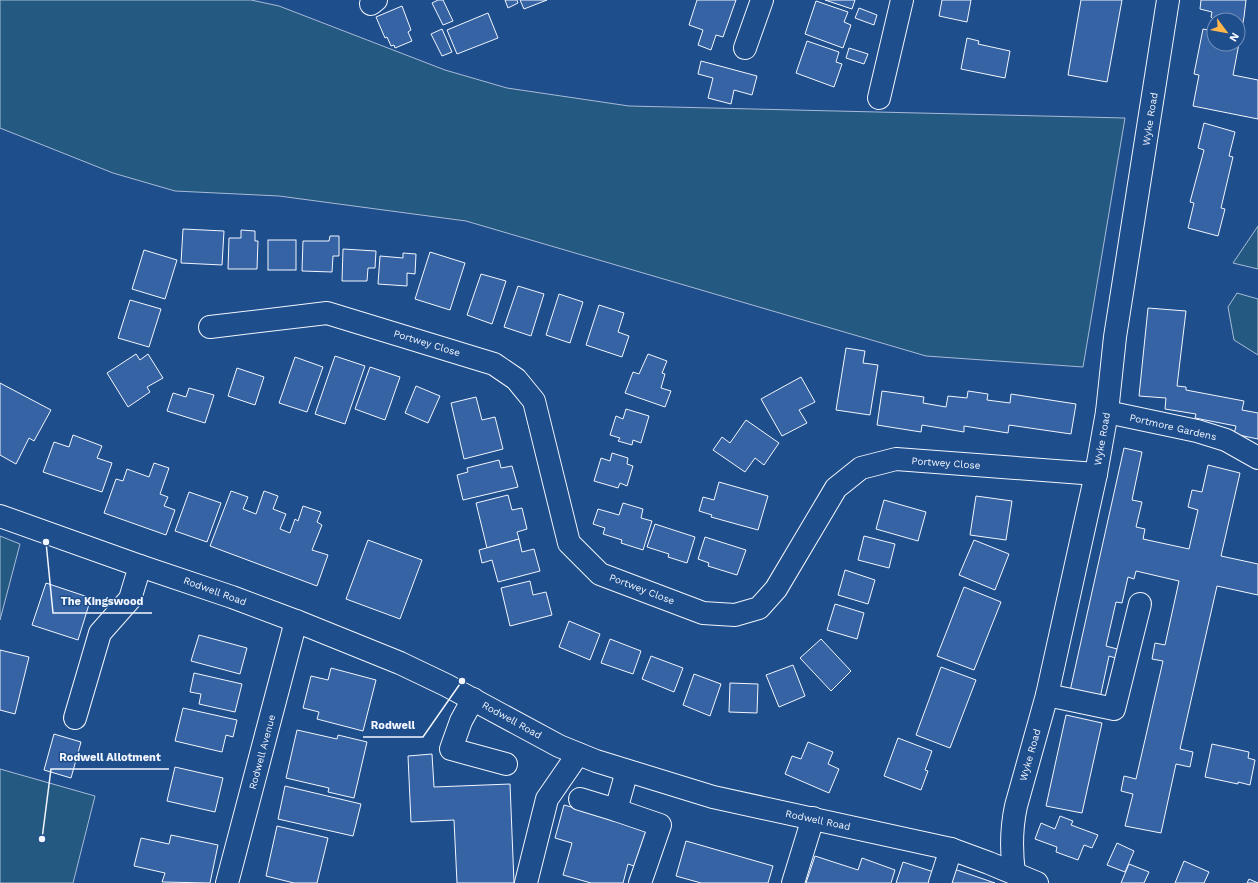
<svg xmlns="http://www.w3.org/2000/svg" width="1258" height="883" viewBox="0 0 1258 883" font-family="'Work Sans',sans-serif">
<style>
.green{fill:#245a82;stroke:#a8bbd7}
.building{fill:#3563a3;stroke:#f2f6ff}
.lines{fill:none;stroke-linecap:round;stroke-linejoin:round}
.minor-casing{stroke:#f2f6ff;stroke-width:24}
.major-casing{stroke:#f2f6ff;stroke-width:24}
.highway-casing{stroke:#f2f6ff;stroke-width:24}
.minor{stroke:#1f4e8c;stroke-width:22}
.major{stroke:#1f4e8c;stroke-width:22}
.highway{stroke:#1f4e8c;stroke-width:22}
.labels{text-anchor:middle;dominant-baseline:central;stroke-width:3;stroke-linejoin:round;paint-order:stroke}
.street-label{font-size:10px;fill:#f2f6ff;stroke:#1f4e8c}
.leader{fill:none;stroke:#f2f6ff;stroke-width:1.5}
.callout-dot{fill:#f2f6ff;stroke:#1f4e8c;stroke-width:1.5}
.callout-label{font-size:11px;text-anchor:middle;font-weight:bold;fill:#f2f6ff;stroke:#1f4e8c;stroke-width:3;stroke-linejoin:round;paint-order:stroke}
</style>
<rect width="100%" height="100%" fill="#1f4e8c"/>
<g class="green">
<path d="M0,0H251L279,6L445,70L507,88L629,106L1125,118L1083,367L926,356L466,221L279,196L175,191L113,173L0,128Z"/>
<path d="M1258,226V269L1233,263Z"/>
<path d="M1237,293L1258,299V355L1234,340L1228,307Z"/>
<path d="M0,536L20,544L0,620Z"/>
<path d="M0,769L95,796L73,883H0Z"/>
</g>
<g class="building">
<path d="M438,0H443L453,21L443,25L432,3Z"/>
<path d="M505,0H517L518,3L508,8Z"/>
<path d="M520,0H547L524,9Z"/>
<path d="M697,0H736L723,37L716,35L711,50L698,45L703,30L689,25Z"/>
<path d="M825,0H855L852,9Z"/>
<path d="M942,0H971L967,22L939,16Z"/>
<path d="M1081,0H1122L1107,82L1068,75Z"/>
<path d="M1201,0H1246L1244,17L1233,75L1258,80V119L1193,106L1199,75L1194,74L1203,29L1214,31V44H1238V20H1214L1211,17L1212,12L1200,9Z"/>
<path d="M816,1L848,12L844,22L851,25L843,48L805,34Z"/>
<path d="M402,6L411,30L408,32L412,41L395,48L394,45L391,46L387,37L385,38L376,17Z"/>
<path d="M859,8L877,15L874,25L855,18Z"/>
<path d="M488,13L498,38L457,54L447,30Z"/>
<path d="M442,29L452,52L442,56L431,34Z"/>
<path d="M967,38L979,41L978,44L1010,51L1005,78L961,69Z"/>
<path d="M807,41L839,52L836,62L842,64L834,87L796,73Z"/>
<path d="M849,48L868,54L864,64L846,58Z"/>
<path d="M701,61L757,76L752,95L734,90L731,104L708,98L713,78L698,74Z"/>
<path d="M1204,123L1235,132L1229,156L1233,157L1221,208L1225,209L1218,236L1188,228L1194,203L1190,202L1204,150L1198,148Z"/>
<path d="M183,229L224,231L222,265L181,263Z"/>
<path d="M241,230L255,231V241H258L257,269H228L229,238H241Z"/>
<path d="M330,236H339V256H333L332,272L302,271L303,241H329Z"/>
<rect x="268" y="240" width="28" height="30"/>
<path d="M343,249L376,251L375,268H368L367,281H342Z"/>
<path d="M144,250L177,260L165,299L132,289Z"/>
<path d="M430,252L465,263L450,310L415,299Z"/>
<path d="M403,253L416,254L415,274L407,273V286L378,284L380,256L403,258Z"/>
<path d="M481,274L506,281L492,324L467,315Z"/>
<path d="M518,286L544,294L531,336L504,327Z"/>
<path d="M559,294L583,302L570,343L546,335Z"/>
<path d="M130,300L161,309L149,347L118,338Z"/>
<path d="M599,305L624,313L618,332L629,336L622,357L586,345Z"/>
<path d="M1148,308L1186,311L1177,386L1186,387V390L1244,401L1242,410L1258,413V439L1234,434L1236,426L1195,418L1196,414L1165,409L1166,398L1139,396Z"/>
<path d="M846,348L865,351L863,363L878,365L870,415L836,410Z"/>
<path d="M136,354L140,360L148,354L163,378L147,387L150,392L128,407L107,373Z"/>
<path d="M648,354L667,361L662,373L665,374L661,388L671,391L665,407L625,393L633,372L639,374Z"/>
<path d="M335,356L365,366L345,424L315,414Z"/>
<path d="M295,357L323,367L307,412L279,403Z"/>
<path d="M370,367L400,377L385,420L355,409Z"/>
<path d="M237,368L264,377L255,405L228,396Z"/>
<path d="M801,377L815,402L799,410L807,423L782,436L761,399Z"/>
<path d="M0,383L51,410L34,441L29,438L16,464L0,455Z"/>
<path d="M416,386L440,396L428,423L405,413Z"/>
<path d="M189,388L214,395L205,423L167,411L173,393L186,397Z"/>
<path d="M882,391L924,397L923,403L946,407L948,396L967,398L968,391L988,394L987,400L1010,403L1011,394L1076,404L1071,434L1009,425L1008,433L964,426V432L922,425L921,432L877,425Z"/>
<path d="M476,397L482,420L495,417L503,449L464,459L451,403Z"/>
<path d="M626,409L649,416L641,443L633,440L632,445L618,441L620,438L610,435L616,416L623,419Z"/>
<path d="M746,420L779,443L764,465L755,458L745,472L713,450L722,437L730,443Z"/>
<path d="M73,435L102,446L97,458L112,463L102,492L43,472L54,442L69,447Z"/>
<path d="M1124,448L1142,452L1132,500L1142,502L1136,527L1145,529L1143,539L1189,549L1198,510L1188,507L1192,490L1202,492L1208,465L1240,473L1221,556L1258,564V595L1217,586L1180,749L1193,752L1190,767L1176,764L1161,833L1125,826L1133,794L1121,791L1124,776L1136,779L1163,661L1152,659L1155,643L1165,645L1179,581L1136,571L1134,579L1128,577L1122,603L1116,602L1106,646L1121,650L1119,659L1109,656L1100,698L1070,691Z"/>
<path d="M612,453L628,458L627,464L633,466L627,486L620,483L618,488L594,481L601,458L610,461Z"/>
<path d="M499,460L501,468L512,466L518,487L463,500L457,475L468,472L467,468Z"/>
<path d="M154,463L169,468L160,494L168,497L164,506L175,510L166,535L104,513L116,479L123,481L127,469L149,477Z"/>
<path d="M719,482L768,496L758,530L711,517L712,515L699,511L703,497L714,500Z"/>
<path d="M231,491L248,497L243,509L256,514L264,491L278,496L273,509L286,514L280,529L290,533L295,519L298,521L303,506L321,512L317,522L322,525L312,550L328,555L317,586L210,546Z"/>
<path d="M189,492L221,503L207,542L175,531Z"/>
<path d="M508,495L512,510L522,508L527,529L517,532L519,539L487,548L476,503Z"/>
<path d="M976,496L1012,501L1006,540L970,535Z"/>
<path d="M884,500L926,512L918,541L876,529Z"/>
<path d="M623,503L643,509L641,518L652,521L643,550L621,543L622,540L603,534L605,528L593,524L598,509L619,515Z"/>
<path d="M655,524L695,537L687,563L668,557L669,554L647,547Z"/>
<path d="M864,536L895,544L889,568L858,560Z"/>
<path d="M705,537L746,550L737,575L708,566L709,563L698,559Z"/>
<path d="M519,539L522,552L534,549L540,571L498,582L492,560L482,563L479,550Z"/>
<path d="M368,540L422,560L400,619L346,599Z"/>
<path d="M974,540L1009,554L995,590L959,575Z"/>
<path d="M845,570L875,580L868,604L838,595Z"/>
<path d="M530,581L533,595L546,592L552,615L510,626L501,588Z"/>
<path d="M46,583L91,598L78,640L32,625Z"/>
<path d="M964,587L1001,602L974,670L937,656Z"/>
<path d="M835,604L864,613L857,639L827,630Z"/>
<path d="M569,621L600,634L590,660L559,647Z"/>
<path d="M199,635L247,648L240,674L191,661Z"/>
<path d="M610,639L641,651L633,674L601,663Z"/>
<path d="M821,639L851,671L831,691L800,658Z"/>
<path d="M0,650L29,657L15,714L0,710Z"/>
<path d="M651,656L683,668L674,692L642,679Z"/>
<path d="M793,665L805,696L779,707L766,675Z"/>
<path d="M941,667L976,680L950,748L916,735Z"/>
<path d="M331,668L376,680L363,731L317,719L319,712L303,708L311,676L328,680Z"/>
<path d="M194,673L242,684L235,712L199,704L201,694L190,692Z"/>
<path d="M694,674L721,684L710,716L683,705Z"/>
<path d="M730,683L758,684L757,713L729,712Z"/>
<path d="M183,708L237,720L233,737L226,735L222,752L175,741Z"/>
<path d="M1066,715L1102,723L1082,813L1046,806Z"/>
<path d="M297,730L337,739L338,735L367,742L354,798L328,792L329,788L286,778Z"/>
<path d="M54,734L81,742L71,778L44,770Z"/>
<path d="M898,738L932,751L925,770L928,771L921,790L884,776Z"/>
<path d="M808,742L833,752L828,764L839,769L829,793L785,774L792,756L801,759Z"/>
<path d="M1212,744L1249,752L1248,758L1255,760L1250,785L1238,782V784L1205,777Z"/>
<path d="M432,754L434,787L510,784L514,883H457L454,820L411,822L408,756Z"/>
<path d="M175,767L223,778L215,812L167,801Z"/>
<path d="M285,786L361,804L353,836L278,819Z"/>
<path d="M564,805L651,829L640,868L628,864L623,883H591L563,875L572,843L555,838Z"/>
<path d="M1060,816L1073,821L1071,825L1098,835L1092,848L1084,845L1078,860L1056,852L1057,847L1035,839L1041,823L1055,829Z"/>
<path d="M277,826L328,838L317,883H294L266,876Z"/>
<path d="M171,835L218,845L210,883L162,882L165,873L134,866L141,838L169,844Z"/>
<path d="M686,841L773,866L768,883H701L676,876Z"/>
<path d="M1117,843L1134,851L1125,872L1107,865Z"/>
<path d="M815,856L858,870L862,858L895,870L891,883H806Z"/>
<path d="M1184,861L1209,872L1204,883H1175Z"/>
<path d="M903,862L937,873L934,883H896Z"/>
<path d="M1129,864L1149,872L1144,883H1121Z"/>
<path d="M954,869L995,883H950Z"/>
<path d="M1249,879L1258,883H1247Z"/>
</g>
<g class="lines">
<defs>
<g id="minor">
<path d="M371,4L376,0"/>
<path d="M745,48L762,0"/>
<path d="M879,98L902,0"/>
<path d="M210,327L327,313L494,364L516,379L534,401L569,543L600,574L703,613L735,615L759,608L776,589L836,488L861,468L896,459L1096,474"/>
<path d="M1107,412L1197,431L1226,440L1258,458"/>
<path d="M1047,695L1114,709L1140,604"/>
<path d="M473,699L461,721L451,749L506,764"/>
<path d="M75,718L100,633L130,599L140,566"/>
<path d="M627,771L616,810L660,825L640,883"/>
<path d="M580,799L616,810"/>
<path d="M227,883L296,621"/>
<path d="M526,883L547,799L578,754"/>
<path d="M793,883L813,818"/>
<path d="M940,883L951,849"/>
</g>
<path id="major" d="M1014,873C1011,850 1011,829 1016,806L1047,695L1096,474L1107,412L1115,337L1168,0"/>
<path id="highway" d="M0,516L140,566L232,597L296,621L400,663L446,685L559,746L596,761L713,797L951,849L989,863L1037,883"/>
</defs>
<use href="#minor" class="minor-casing"/>
<use href="#major" class="major-casing"/>
<use href="#highway" class="highway-casing"/>
<use href="#minor" class="minor"/>
<use href="#major" class="major"/>
<use href="#highway" class="highway"/>
</g>
<g class="labels">
<g class="street-label">
<text transform="translate(1150 119) rotate(-81)">Wyke Road</text>
<text transform="translate(427 343) rotate(17)">Portwey Close</text>
<text transform="translate(1173 427) rotate(13)">Portmore Gardens</text>
<text transform="translate(1102 439) rotate(-80)">Wyke Road</text>
<text transform="translate(946 463) rotate(4)">Portwey Close</text>
<text transform="translate(642 589) rotate(21)">Portwey Close</text>
<text transform="translate(215 591) rotate(20)">Rodwell Road</text>
<text transform="translate(512 720) rotate(29)">Rodwell Road</text>
<text transform="translate(262 752) rotate(-75)">Rodwell Avenue</text>
<text transform="translate(1030 755) rotate(-74)">Wyke Road</text>
<text transform="translate(818 820) rotate(12)">Rodwell Road</text>
</g>
</g>
<path class="leader" d="M46 542L53 613H152M462 681L423 737H363M42 839L51 769H169"/>
<g class="callout-dot">
<circle cx="46" cy="542" r="4"/>
<circle cx="462" cy="681" r="4"/>
<circle cx="42" cy="839" r="4"/>
</g>
<g class="callout-label">
<text x="102" y="605">The Kingswood</text>
<text x="393" y="729">Rodwell</text>
<text x="110" y="761">Rodwell Allotment</text>
</g>
<g transform="translate(1226 32) rotate(122)"><circle r="19" fill="#1f4e8c" stroke="#7391ba"/>
<path d="M0-3L7 15L0 10L-7 15Z" fill="#ffb74d"/>
<text y="-6" font-size="11" font-weight="bold" text-anchor="middle" fill="#f2f6ff">N</text>
</g>
</svg>
